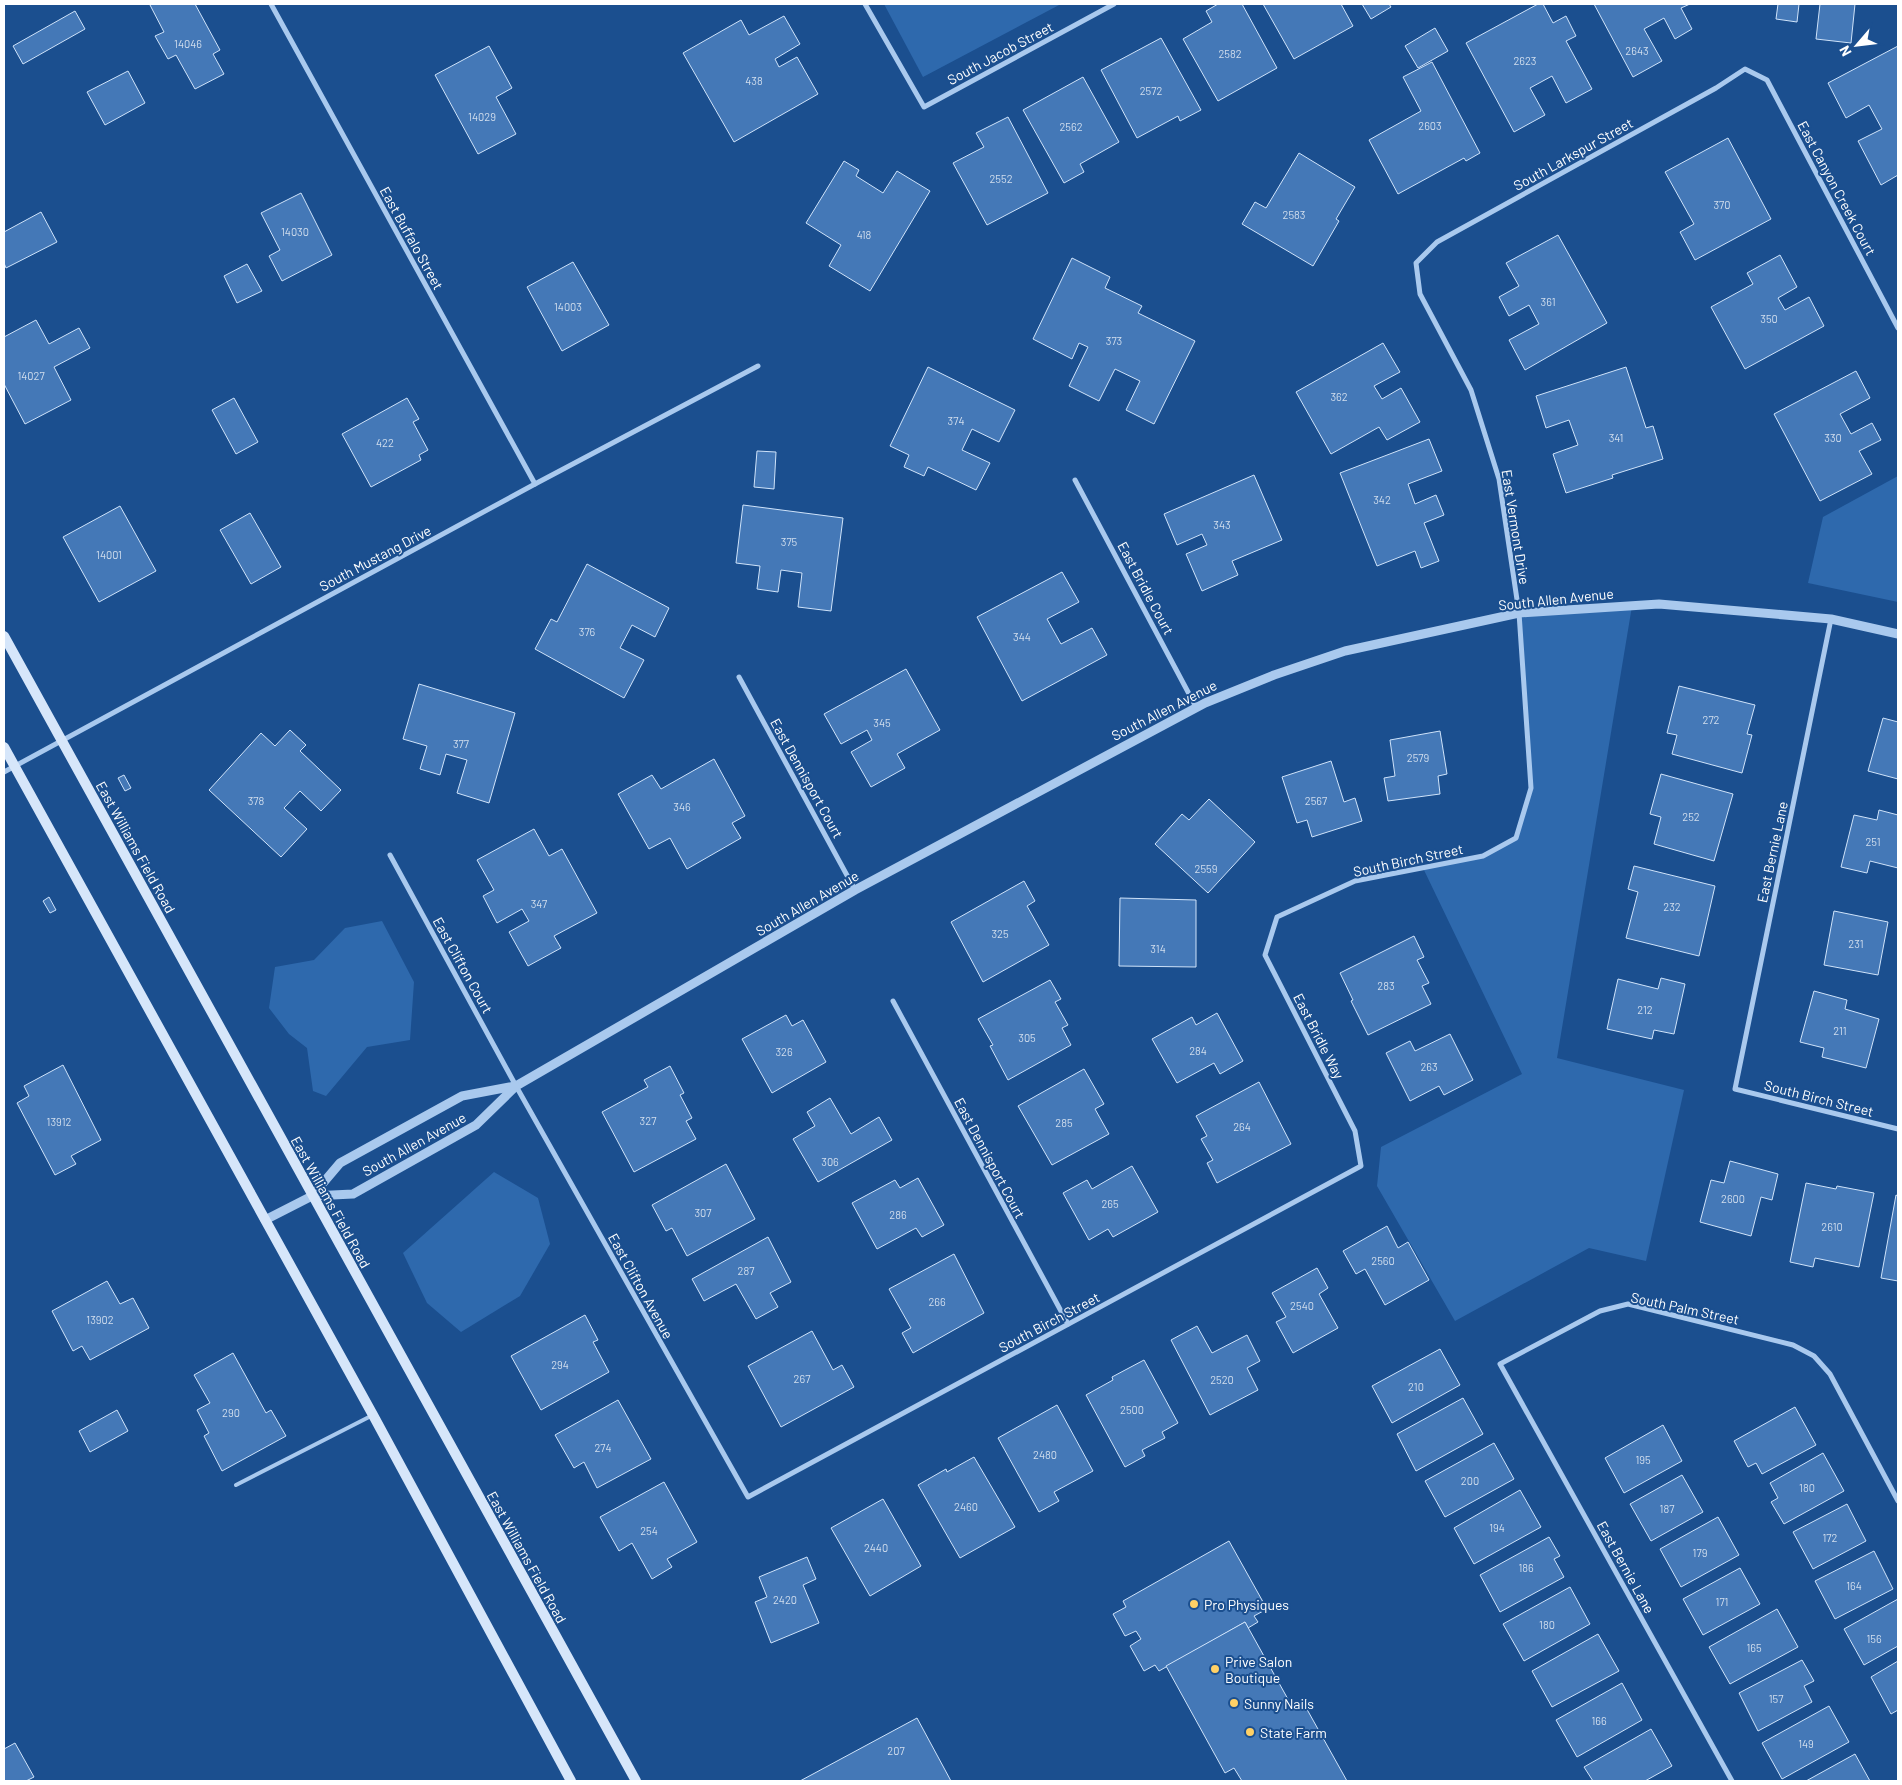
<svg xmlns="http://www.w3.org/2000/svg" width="1902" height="1785" viewBox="0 0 1902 1785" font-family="Barlow,sans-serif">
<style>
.green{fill:#2e69ad}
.building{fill:#4478b7;stroke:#cfe3fa}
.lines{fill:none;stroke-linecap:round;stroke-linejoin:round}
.service{stroke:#a9c9ee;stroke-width:4}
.minor{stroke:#a9c9ee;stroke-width:5}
.tertiary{stroke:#a9c9ee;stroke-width:9}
.secondary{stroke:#d6e6fa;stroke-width:10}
.poi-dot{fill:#ffd166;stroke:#1b4f8f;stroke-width:2}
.labels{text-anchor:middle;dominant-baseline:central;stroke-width:4;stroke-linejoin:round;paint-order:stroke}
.number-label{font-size:11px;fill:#d0dded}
.street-label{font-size:14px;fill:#fff;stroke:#1b4f8f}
.poi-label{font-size:14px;fill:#fff;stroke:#1b4f8f;text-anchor:start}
</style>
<rect width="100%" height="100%" fill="#1b4f8f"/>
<g class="green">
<path d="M884,4H1061L923,77Z"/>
<path d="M1898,476V602L1808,583L1823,517Z"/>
<path d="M1632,606L1557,1058L1684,1090L1646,1261L1589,1248L1455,1321L1377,1186L1381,1147L1522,1074L1423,868L1483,856L1516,838L1531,788L1519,613Z"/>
<path d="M382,921L414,982L410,1040L367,1047L326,1096L313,1091L307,1048L289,1034L269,1008L275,967L314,960L345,928Z"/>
<path d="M494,1172L538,1198L550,1244L520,1296L461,1332L427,1303L403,1253Z"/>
</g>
<g class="building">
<path d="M152,4H195L220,50L213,54L224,74L195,89L176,55L168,59L155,36L164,32L150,5Z"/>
<path d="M1218,4H1242L1277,68L1218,101L1183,39L1212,22L1206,11Z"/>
<path d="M1263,4H1341L1353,26L1294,59Z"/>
<path d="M1362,4H1389L1391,7L1371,19Z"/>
<path d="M1538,4H1543L1553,23L1566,16L1576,36L1566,41L1592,89L1566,103L1552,76L1530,88L1545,115L1514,132L1466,43Z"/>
<path d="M1594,4H1690L1681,8L1692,29L1675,39L1664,18L1644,29L1662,61L1633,77Z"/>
<path d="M1778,4H1799L1797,22L1776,19Z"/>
<path d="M1820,4H1855L1851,43L1816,39Z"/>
<path d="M75,11L85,29L23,64L13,46Z"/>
<path d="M784,16L800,44L775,59L779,67L797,57L818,94L734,142L683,53L741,20L749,35Z"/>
<path d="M1435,28L1448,51L1418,68L1405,46Z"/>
<path d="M1161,38L1201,110L1180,121L1178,116L1137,138L1101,70Z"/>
<path d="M489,46L512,88L496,97L516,134L478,154L435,75Z"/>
<path d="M1898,46V175L1881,185L1858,141L1882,129L1869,105L1846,118L1828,83Z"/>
<path d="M1432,62L1480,153L1466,161L1464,158L1398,194L1369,140L1421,111L1403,77Z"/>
<path d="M128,71L145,103L105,125L87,92Z"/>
<path d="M1083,77L1119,142L1080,164L1084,172L1064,183L1023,110Z"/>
<path d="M1008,117L1048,193L987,225L953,163L984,147L976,133Z"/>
<path d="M1728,138L1771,219L1695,260L1680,232L1694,224L1665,172Z"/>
<path d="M1299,153L1355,187L1336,219L1339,221L1313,266L1242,224L1255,202L1266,208Z"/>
<path d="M844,161L859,170L856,176L883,193L897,171L930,191L870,291L829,266L841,245L806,223Z"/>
<path d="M301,193L332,255L282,281L269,256L280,250L261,213Z"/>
<path d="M41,212L57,242L6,268L4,263V232Z"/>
<path d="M1558,235L1607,323L1525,370L1509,340L1539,324L1529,305L1509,316L1499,297L1519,286L1506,263Z"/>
<path d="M1780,255L1797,287L1778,298L1785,310L1809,297L1824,326L1745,369L1711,307L1753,284L1747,273Z"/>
<path d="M1072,258L1110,277L1105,288L1142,306L1138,313L1195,341L1154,424L1126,410L1140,381L1115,369L1099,401L1069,386L1088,347L1079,343L1072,359L1033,339Z"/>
<path d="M573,262L609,325L562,351L527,287Z"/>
<path d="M247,264L262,291L237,303L224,276Z"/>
<path d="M36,320L49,344L79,328L90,348L54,367L71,400L25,424L4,384V337Z"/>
<path d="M1383,343L1400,372L1374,386L1382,399L1401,388L1420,422L1387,440L1379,427L1331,454L1296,392Z"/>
<path d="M928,367L1015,410L999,442L972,429L962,450L990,463L976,490L928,467L924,476L904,467L909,455L890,446Z"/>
<path d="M1626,367L1646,428L1653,426L1663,459L1612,475L1613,478L1566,493L1553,454L1578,445L1569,420L1546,428L1536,396Z"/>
<path d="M1856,371L1870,398L1840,414L1851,434L1872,423L1881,440L1859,451L1872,474L1820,501L1774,414Z"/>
<path d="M234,398L258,442L236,454L212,410Z"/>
<path d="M407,398L419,419L413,422L428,450L419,455L421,460L371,487L342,434Z"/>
<path d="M1429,439L1442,471L1408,484L1415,504L1436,495L1444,515L1424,523L1439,561L1421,568L1415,551L1377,566L1340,473Z"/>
<path d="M757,451L776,452L774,489L754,487Z"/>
<path d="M1254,475L1282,540L1232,561L1238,575L1202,591L1186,554L1207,545L1202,534L1177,545L1164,514Z"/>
<path d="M743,505L843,518L831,611L798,607L802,573L781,570L778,592L757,589L760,566L736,563Z"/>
<path d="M120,506L156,571L99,602L63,537Z"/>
<path d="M250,513L281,567L251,584L220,530Z"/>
<path d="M587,564L669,608L655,637L632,625L620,648L644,660L624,698L535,649L551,619L557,622Z"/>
<path d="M1062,572L1079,602L1047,619L1061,644L1092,628L1107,655L1022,701L977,617Z"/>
<path d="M906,669L940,730L897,754L905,768L871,787L851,752L872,740L867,730L841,744L824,714Z"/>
<path d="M419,684L515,713L489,803L457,793L467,760L446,754L440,775L420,769L427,746L403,739Z"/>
<path d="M1679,686L1755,705L1747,734L1752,735L1742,773L1672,754L1677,735L1667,733Z"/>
<path d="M1883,718L1898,722V779L1868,771Z"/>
<path d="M290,730L306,745L300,751L341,790L321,811L300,791L284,808L307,829L281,857L209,790L261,733L275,746Z"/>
<path d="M1440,731L1447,774L1438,776L1440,794L1388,801L1384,778L1395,776L1390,740Z"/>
<path d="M714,759L745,816L732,823L741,838L687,869L670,838L649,849L618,794L652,775L661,789Z"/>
<path d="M1331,761L1344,802L1355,798L1362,821L1312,837L1307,820L1297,823L1282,777Z"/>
<path d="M1661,774L1733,794L1714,861L1654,844L1661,817L1650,814Z"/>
<path d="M124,775L131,788L125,791L118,778Z"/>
<path d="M1209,799L1255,842L1208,893L1155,844L1182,814L1189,820Z"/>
<path d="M1879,810L1898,815V868L1870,861L1867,873L1841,867L1854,815L1877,820Z"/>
<path d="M534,829L549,856L562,849L597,913L554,936L561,948L528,966L509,932L529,921L522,909L497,923L483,896L494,890L477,860Z"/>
<path d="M1634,866L1715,886L1699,956L1626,938L1638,892L1628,889Z"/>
<path d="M1024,881L1035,901L1027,906L1049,945L983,982L951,922Z"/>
<path d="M49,897L56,910L50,913L43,901Z"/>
<path d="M1120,898L1196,900V967L1119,966Z"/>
<path d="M1834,911L1888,922L1878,975L1824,965Z"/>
<path d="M1414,936L1424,957L1417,960L1429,983L1422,986L1431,1004L1368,1035L1351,1001L1353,1000L1340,973Z"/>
<path d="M1661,978L1685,984L1674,1034L1654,1030L1652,1039L1607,1029L1618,979L1658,989Z"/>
<path d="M1050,980L1061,999L1055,1002L1068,1025L1062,1028L1071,1045L1008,1080L990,1046L993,1045L978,1019Z"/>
<path d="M1814,991L1847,1000L1845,1009L1879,1019L1866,1068L1822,1057L1824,1048L1800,1042Z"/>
<path d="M1217,1013L1243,1061L1220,1074L1214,1063L1177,1083L1152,1039L1192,1017L1196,1025Z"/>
<path d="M786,1015L792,1026L803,1020L826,1062L772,1093L742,1039Z"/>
<path d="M1450,1034L1473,1080L1444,1095L1439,1086L1410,1101L1386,1053L1410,1041L1415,1051Z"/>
<path d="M63,1065L101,1140L71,1156L76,1164L55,1175L17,1103L29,1096L24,1086Z"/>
<path d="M670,1066L684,1093L680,1095L692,1118L686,1121L696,1139L634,1172L602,1112L648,1087L644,1080Z"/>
<path d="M1084,1069L1104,1104L1095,1109L1109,1134L1052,1165L1018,1106Z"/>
<path d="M1259,1082L1291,1144L1217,1183L1207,1163L1213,1160L1201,1139L1207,1136L1196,1116Z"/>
<path d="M830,1098L851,1134L879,1117L892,1140L818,1182L793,1139L815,1126L807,1112Z"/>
<path d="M1730,1161L1778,1174L1772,1200L1761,1197L1751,1236L1700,1222L1711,1180L1724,1183Z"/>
<path d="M726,1164L755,1219L687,1256L672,1228L666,1231L652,1205Z"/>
<path d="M1132,1166L1158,1212L1113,1237L1108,1229L1089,1240L1063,1193L1087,1180L1092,1189Z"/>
<path d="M918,1178L944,1225L922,1237L916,1228L877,1249L852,1203L895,1180L900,1188Z"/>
<path d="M1806,1183L1836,1189L1837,1186L1874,1193L1859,1267L1815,1258L1813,1267L1790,1262Z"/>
<path d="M1896,1195L1898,1196V1281L1881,1278Z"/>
<path d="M1387,1226L1398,1248L1408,1242L1429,1280L1385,1305L1365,1269L1356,1274L1343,1251Z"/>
<path d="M768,1237L791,1282L770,1293L778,1307L756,1319L736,1284L704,1301L692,1279Z"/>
<path d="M954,1254L984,1313L913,1353L902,1333L911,1328L889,1289Z"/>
<path d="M1317,1268L1328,1288L1319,1294L1338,1328L1293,1353L1276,1322L1286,1317L1272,1293Z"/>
<path d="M107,1281L120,1304L133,1298L149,1328L90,1360L82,1346L73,1351L52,1311Z"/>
<path d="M585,1315L598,1340L593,1342L609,1372L541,1410L511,1356Z"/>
<path d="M1197,1326L1212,1353L1247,1335L1260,1361L1247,1368L1258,1390L1210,1415L1171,1340Z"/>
<path d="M812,1331L833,1370L842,1365L854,1387L781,1427L748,1366Z"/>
<path d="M1440,1349L1460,1385L1392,1423L1372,1386Z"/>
<path d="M233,1353L266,1413L271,1410L286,1436L222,1471L204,1436L209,1433L197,1410L210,1403L194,1375Z"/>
<path d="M1144,1360L1178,1423L1162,1432L1165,1438L1142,1450L1145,1456L1125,1467L1086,1395L1113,1380L1112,1377Z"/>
<path d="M1463,1398L1483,1434L1416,1471L1397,1434Z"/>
<path d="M618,1400L651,1459L597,1488L584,1462L574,1468L555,1435Z"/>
<path d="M1057,1405L1093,1471L1054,1492L1059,1501L1039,1512L998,1438Z"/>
<path d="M1795,1407L1816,1445L1762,1474L1756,1463L1748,1467L1734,1441Z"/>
<path d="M117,1410L128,1431L90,1452L79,1431Z"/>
<path d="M1663,1425L1682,1461L1624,1493L1605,1458Z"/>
<path d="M1494,1443L1514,1479L1445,1517L1425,1481Z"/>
<path d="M1823,1453L1844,1491L1784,1524L1771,1502L1778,1498L1770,1483Z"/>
<path d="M974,1457L1015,1527L960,1558L918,1485L946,1469L947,1472Z"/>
<path d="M1682,1475L1703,1512L1651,1541L1630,1504Z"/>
<path d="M664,1482L697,1542L667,1559L672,1567L652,1579L632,1543L619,1551L600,1517Z"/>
<path d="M1520,1490L1541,1527L1474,1564L1454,1528Z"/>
<path d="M883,1499L921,1566L870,1596L831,1528Z"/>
<path d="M1847,1504L1866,1541L1813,1569L1793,1532Z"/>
<path d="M1718,1517L1739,1555L1681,1587L1660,1549Z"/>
<path d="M1549,1537L1560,1556L1554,1559L1564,1577L1500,1612L1480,1575Z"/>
<path d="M1229,1541L1267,1609L1254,1616L1258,1622L1248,1628L1245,1622L1159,1671L1155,1665L1144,1671L1130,1646L1141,1639L1136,1631L1125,1636L1113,1614L1126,1607L1123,1601Z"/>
<path d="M1874,1551L1893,1589L1835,1619L1815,1581Z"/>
<path d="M807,1557L816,1579L803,1585L819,1623L771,1643L755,1602L767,1597L759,1577Z"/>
<path d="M1740,1568L1760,1604L1703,1635L1683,1599Z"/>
<path d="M1570,1587L1590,1624L1524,1661L1503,1624Z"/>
<path d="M1898,1599V1646L1864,1665L1844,1629Z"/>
<path d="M1777,1609L1798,1647L1730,1684L1709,1647Z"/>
<path d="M1245,1622L1294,1710L1304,1704L1347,1781H1242L1234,1768L1225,1773L1166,1666Z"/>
<path d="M1598,1634L1619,1671L1552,1707L1532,1671Z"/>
<path d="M1802,1660L1814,1681L1804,1686L1812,1702L1758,1731L1739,1693Z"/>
<path d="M1898,1661V1710L1891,1714L1871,1677Z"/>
<path d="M1622,1683L1642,1720L1577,1757L1556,1720Z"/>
<path d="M1829,1706L1849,1742L1782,1779L1762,1743Z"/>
<path d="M917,1718L951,1781H800Z"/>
<path d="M1651,1729L1672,1766L1645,1781H1593L1584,1767Z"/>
<path d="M15,1743L34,1777L26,1781H4V1749Z"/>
<path d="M1855,1754L1870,1781H1806Z"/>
</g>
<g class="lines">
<path class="service" d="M236,1485L371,1416"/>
<g class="minor">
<path d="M271,4L535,484"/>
<path d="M865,4L924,107L1114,4"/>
<path d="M1075,480L1196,707"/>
<path d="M1831,619L1735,1089L1898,1129"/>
<path d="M739,677L855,890"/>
<path d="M4,772L535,484L758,366"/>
<path d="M390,855L516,1086L748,1497L1361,1166L1355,1131L1265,955L1277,917L1355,881L1483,856L1516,838L1531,788L1519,613L1499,479L1471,390L1420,294L1416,263L1437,242L1716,88L1745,69L1767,80L1898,328"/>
<path d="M893,1001L1068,1324"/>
<path d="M1732,1781L1500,1364L1600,1311L1628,1304L1793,1345L1814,1356L1830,1374L1898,1501"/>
</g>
<g class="tertiary">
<path d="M312,1196L353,1194L476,1125L516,1086L855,890L1205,703L1274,675L1345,651L1519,613L1659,604L1831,619L1898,634"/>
<path d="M265,1220L312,1196L340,1163L462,1096L515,1086"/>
</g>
<g class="secondary">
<path d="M4,636L636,1781"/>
<path d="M4,747L373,1415L571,1781"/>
</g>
</g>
<g class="poi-dot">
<circle cx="1194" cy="1604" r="5"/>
<circle cx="1215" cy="1669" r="5"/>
<circle cx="1234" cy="1703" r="5"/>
<circle cx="1250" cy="1732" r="5"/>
</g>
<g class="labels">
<g class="number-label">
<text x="188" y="43">14046</text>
<text x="1637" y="50">2643</text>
<text x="1230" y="53">2582</text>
<text x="1525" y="60">2623</text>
<text x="754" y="80">438</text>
<text x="1151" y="90">2572</text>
<text x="482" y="116">14029</text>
<text x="1430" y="125">2603</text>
<text x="1071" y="126">2562</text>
<text x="1001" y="178">2552</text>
<text x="1722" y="204">370</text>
<text x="1294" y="214">2583</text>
<text x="295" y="231">14030</text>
<text x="864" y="234">418</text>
<text x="1548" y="301">361</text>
<text x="568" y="306">14003</text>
<text x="1769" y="318">350</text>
<text x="1114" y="340">373</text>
<text x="31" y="375">14027</text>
<text x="1339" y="396">362</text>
<text x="956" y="420">374</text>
<text x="1616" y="437">341</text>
<text x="1833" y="437">330</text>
<text x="385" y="442">422</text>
<text x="1382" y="499">342</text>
<text x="1222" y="524">343</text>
<text x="789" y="541">375</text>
<text x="109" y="554">14001</text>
<text x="587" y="631">376</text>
<text x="1022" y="636">344</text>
<text x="1711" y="719">272</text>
<text x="882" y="722">345</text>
<text x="461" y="743">377</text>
<text x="1418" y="757">2579</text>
<text x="256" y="800">378</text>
<text x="1316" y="800">2567</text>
<text x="682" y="806">346</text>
<text x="1691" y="816">252</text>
<text x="1873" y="841">251</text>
<text x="1206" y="868">2559</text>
<text x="539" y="903">347</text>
<text x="1672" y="906">232</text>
<text x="1000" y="933">325</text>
<text x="1856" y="943">231</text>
<text x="1158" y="948">314</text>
<text x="1386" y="985">283</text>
<text x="1645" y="1009">212</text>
<text x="1840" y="1030">211</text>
<text x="1027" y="1037">305</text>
<text x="1198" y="1050">284</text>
<text x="784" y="1051">326</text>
<text x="1429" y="1066">263</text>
<text x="648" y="1120">327</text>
<text x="59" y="1121">13912</text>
<text x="1064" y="1122">285</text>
<text x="1242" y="1126">264</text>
<text x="830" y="1161">306</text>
<text x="1733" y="1198">2600</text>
<text x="1110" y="1203">265</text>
<text x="703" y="1212">307</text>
<text x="898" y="1214">286</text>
<text x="1832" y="1226">2610</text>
<text x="1383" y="1260">2560</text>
<text x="746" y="1270">287</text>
<text x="937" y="1301">266</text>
<text x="1302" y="1305">2540</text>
<text x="100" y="1319">13902</text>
<text x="560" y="1364">294</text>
<text x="802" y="1378">267</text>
<text x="1222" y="1379">2520</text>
<text x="1416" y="1386">210</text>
<text x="1132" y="1409">2500</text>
<text x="231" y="1412">290</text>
<text x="603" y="1447">274</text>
<text x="1045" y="1454">2480</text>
<text x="1643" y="1459">195</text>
<text x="1470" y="1480">200</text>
<text x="1807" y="1487">180</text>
<text x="966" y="1506">2460</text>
<text x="1667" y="1508">187</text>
<text x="1497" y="1527">194</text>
<text x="649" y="1530">254</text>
<text x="1830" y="1537">172</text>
<text x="876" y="1547">2440</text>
<text x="1700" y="1552">179</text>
<text x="1526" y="1567">186</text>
<text x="1854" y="1585">164</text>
<text x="785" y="1599">2420</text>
<text x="1722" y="1601">171</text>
<text x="1547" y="1624">180</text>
<text x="1874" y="1638">156</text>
<text x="1754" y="1647">165</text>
<text x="1776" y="1698">157</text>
<text x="1599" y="1720">166</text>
<text x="1806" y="1743">149</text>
<text x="896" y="1750">207</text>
</g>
<g class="street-label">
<text transform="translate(1000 53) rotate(-28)">South Jacob Street</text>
<text transform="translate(1573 154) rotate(-29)">South Larkspur Street</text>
<text transform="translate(1837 188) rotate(62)">East Canyon Creek Court</text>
<text transform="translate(412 238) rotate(61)">East Buffalo Street</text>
<text transform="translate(1516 527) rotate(81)">East Vermont Drive</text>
<text transform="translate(375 558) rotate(-28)">South Mustang Drive</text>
<text transform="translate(1146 588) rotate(62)">East Bridle Court</text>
<text transform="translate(1556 599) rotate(-6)">South Allen Avenue</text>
<text transform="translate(1164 710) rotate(-27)">South Allen Avenue</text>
<text transform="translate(807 778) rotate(61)">East Dennisport Court</text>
<text transform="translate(136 847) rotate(61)">East Williams Field Road</text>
<text transform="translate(1772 852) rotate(-78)">East Bernie Lane</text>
<text transform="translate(1408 860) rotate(-12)">South Birch Street</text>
<text transform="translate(807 903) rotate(-30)">South Allen Avenue</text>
<text transform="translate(463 965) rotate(61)">East Clifton Court</text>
<text transform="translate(1319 1036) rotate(63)">East Bridle Way</text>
<text transform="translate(1819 1098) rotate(14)">South Birch Street</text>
<text transform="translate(414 1144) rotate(-29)">South Allen Avenue</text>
<text transform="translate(990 1158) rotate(62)">East Dennisport Court</text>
<text transform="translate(331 1202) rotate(61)">East Williams Field Road</text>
<text transform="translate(641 1286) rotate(61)">East Clifton Avenue</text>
<text transform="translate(1685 1308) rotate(12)">South Palm Street</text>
<text transform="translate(1049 1322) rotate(-28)">South Birch Street</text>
<text transform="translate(527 1557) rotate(61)">East Williams Field Road</text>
<text transform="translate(1626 1567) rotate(61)">East Bernie Lane</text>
</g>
<g class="poi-label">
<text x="1204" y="1604">Pro Physiques</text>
<text x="1225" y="1661">Prive Salon<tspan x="1225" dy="16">Boutique</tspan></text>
<text x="1244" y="1703">Sunny Nails</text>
<text x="1260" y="1732">State Farm</text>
</g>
</g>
<rect width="1902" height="1785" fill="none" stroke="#ffffff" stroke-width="10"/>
<g transform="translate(1857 45) rotate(242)" stroke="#1b4f8f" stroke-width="4" paint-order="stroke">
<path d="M0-4L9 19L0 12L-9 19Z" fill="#ffffff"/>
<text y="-8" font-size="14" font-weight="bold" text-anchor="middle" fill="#ffffff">N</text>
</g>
</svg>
